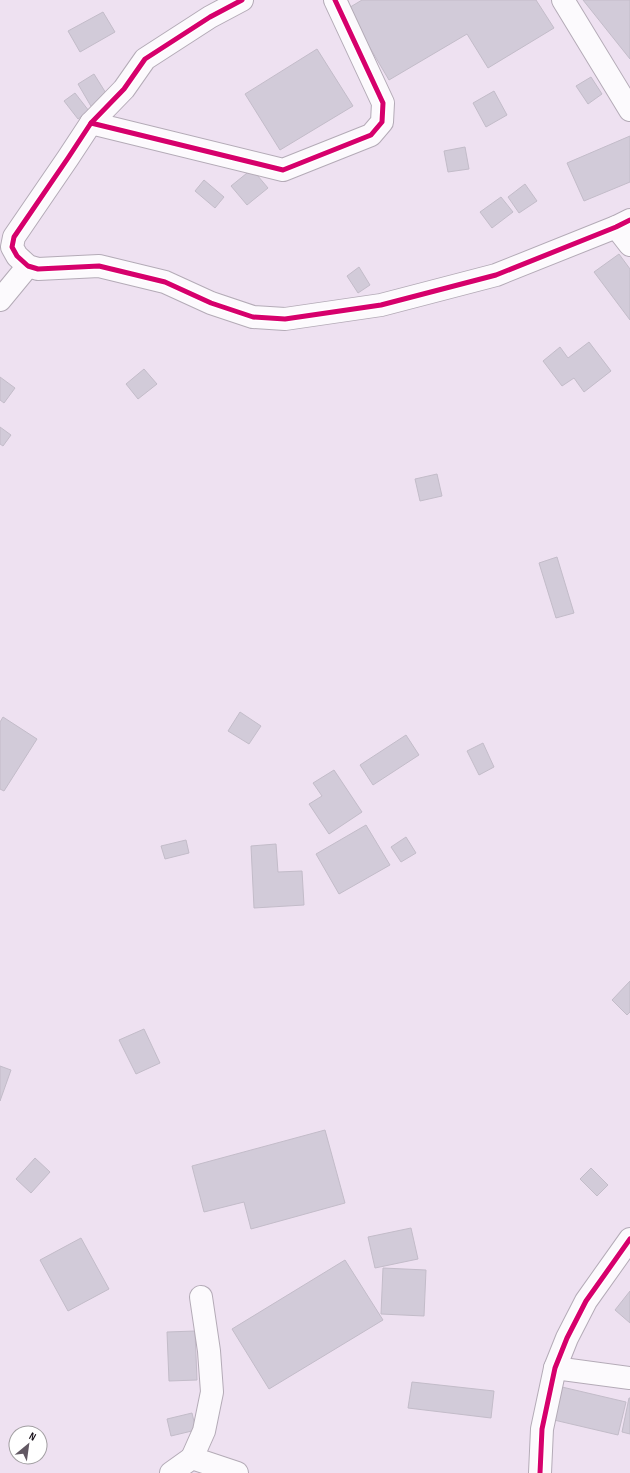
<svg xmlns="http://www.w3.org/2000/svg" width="630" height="1473" viewBox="0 0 630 1473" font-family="'Sofia Sans Condensed',sans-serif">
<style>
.building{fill:#d2cbd9;stroke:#c3bcc9}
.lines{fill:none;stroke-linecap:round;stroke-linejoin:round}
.minor-casing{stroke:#b4abb7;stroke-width:24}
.minor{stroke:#fcfafd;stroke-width:22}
.cycleway-casing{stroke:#fff;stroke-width:8}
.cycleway{stroke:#d6006c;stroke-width:5}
</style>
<rect width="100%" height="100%" fill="#eee1f1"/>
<g class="building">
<path d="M362,0H536L554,28L488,68L467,34L389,80L347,9Z"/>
<path d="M583,0H630V59Z"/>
<path d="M103,12L115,32L80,52L68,31Z"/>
<path d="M317,49L353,106L280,150L245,94Z"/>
<path d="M94,74L109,98L92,108L78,84Z"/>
<path d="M591,77L602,94L588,104L576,86Z"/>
<path d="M494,91L507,115L486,127L473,103Z"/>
<path d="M75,93L89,111L78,119L64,101Z"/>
<path d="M630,136V182L584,201L567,163Z"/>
<path d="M465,147L469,169L448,172L444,151Z"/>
<path d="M252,169L268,188L247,205L231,186Z"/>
<path d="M204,180L224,197L215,208L195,191Z"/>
<path d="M525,184L537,201L519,213L508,197Z"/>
<path d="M501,197L513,212L492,228L480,212Z"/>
<path d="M619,254L630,269V320L594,272Z"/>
<path d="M359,267L370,285L358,293L347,276Z"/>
<path d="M589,342L611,371L584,392L574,378L562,386L543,361L560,347L568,358Z"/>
<path d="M144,369L157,384L138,399L126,384Z"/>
<path d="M0,377L15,388L4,403L0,400Z"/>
<path d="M0,427L11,435L3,446L0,444Z"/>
<path d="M437,474L442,496L420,501L415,479Z"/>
<path d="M557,557L574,613L556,618L539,563Z"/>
<path d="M240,712L261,726L249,744L228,731Z"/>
<path d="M3,717L37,739L4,791L0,789V722Z"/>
<path d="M406,735L419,755L373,785L360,765Z"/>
<path d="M483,743L494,767L479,775L467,751Z"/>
<path d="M334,770L362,812L329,834L309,804L322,796L313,783Z"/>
<path d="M366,825L390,865L339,894L316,854Z"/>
<path d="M406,837L416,853L401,862L391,847Z"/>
<path d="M186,840L189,853L165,859L161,846Z"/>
<path d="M276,844L278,872L302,871L304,905L254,908L251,846Z"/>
<path d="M630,981V1012L627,1015L612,1000Z"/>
<path d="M144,1029L160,1063L136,1074L119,1040Z"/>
<path d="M0,1066L11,1070L0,1101Z"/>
<path d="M325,1130L345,1203L251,1229L244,1202L204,1212L192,1166Z"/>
<path d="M35,1158L50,1172L31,1193L16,1179Z"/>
<path d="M591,1168L608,1185L597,1196L580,1179Z"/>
<path d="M411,1228L418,1259L375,1268L368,1237Z"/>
<path d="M81,1238L109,1289L68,1311L40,1260Z"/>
<path d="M345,1260L383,1320L269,1389L232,1329Z"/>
<path d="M383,1268L426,1270L424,1316L381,1314Z"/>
<path d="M630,1291V1323L615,1310Z"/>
<path d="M195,1331L197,1380L169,1381L167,1332Z"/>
<path d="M412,1382L494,1391L491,1418L408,1408Z"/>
<path d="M562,1387L626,1402L618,1435L554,1420Z"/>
<path d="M629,1398H630V1434L622,1432Z"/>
<path d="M192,1413L196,1430L171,1436L167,1419Z"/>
</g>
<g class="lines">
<defs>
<g id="minor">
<path d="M242,0L210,17L145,59L124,89L91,123L68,158L14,237L12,247L17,256L28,266L38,269L99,266L165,282L211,303L253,317L285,319L381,305L496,275L616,227L630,220"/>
<path d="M563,0L630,110"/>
<path d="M91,123L283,170L371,135L382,122L383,103L335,0"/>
<path d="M616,227L630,245"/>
<path d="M0,300L28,266"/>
<path d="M555,1368L630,1378"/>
<path d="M192,1458L204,1431L212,1392L209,1351L201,1297"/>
<path d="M171,1473L192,1458L237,1473"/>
<path d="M540,1473L542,1429L555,1368L567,1338L586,1301L630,1239"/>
</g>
</defs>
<use href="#minor" class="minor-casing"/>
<use href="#minor" class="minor"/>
<defs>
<g id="cycleway">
<path d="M242,0L210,17L145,59L124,89L91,123L68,158L14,237L12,247L17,256L28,266L38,269L99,266L165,282L211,303L253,317L285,319L381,305L496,275L616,227L630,220"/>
<path d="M91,123L283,170L371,135L382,122L383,103L335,0"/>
<path d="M540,1473L542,1429L555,1368L567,1338L586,1301L630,1239"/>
</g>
</defs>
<use href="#cycleway" class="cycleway-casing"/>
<use href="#cycleway" class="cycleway"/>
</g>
<g transform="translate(28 1445) rotate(29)"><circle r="19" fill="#ffffff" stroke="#a29fa2"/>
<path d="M0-3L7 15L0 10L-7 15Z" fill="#625863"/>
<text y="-6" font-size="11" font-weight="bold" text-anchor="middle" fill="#160e17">N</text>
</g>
</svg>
